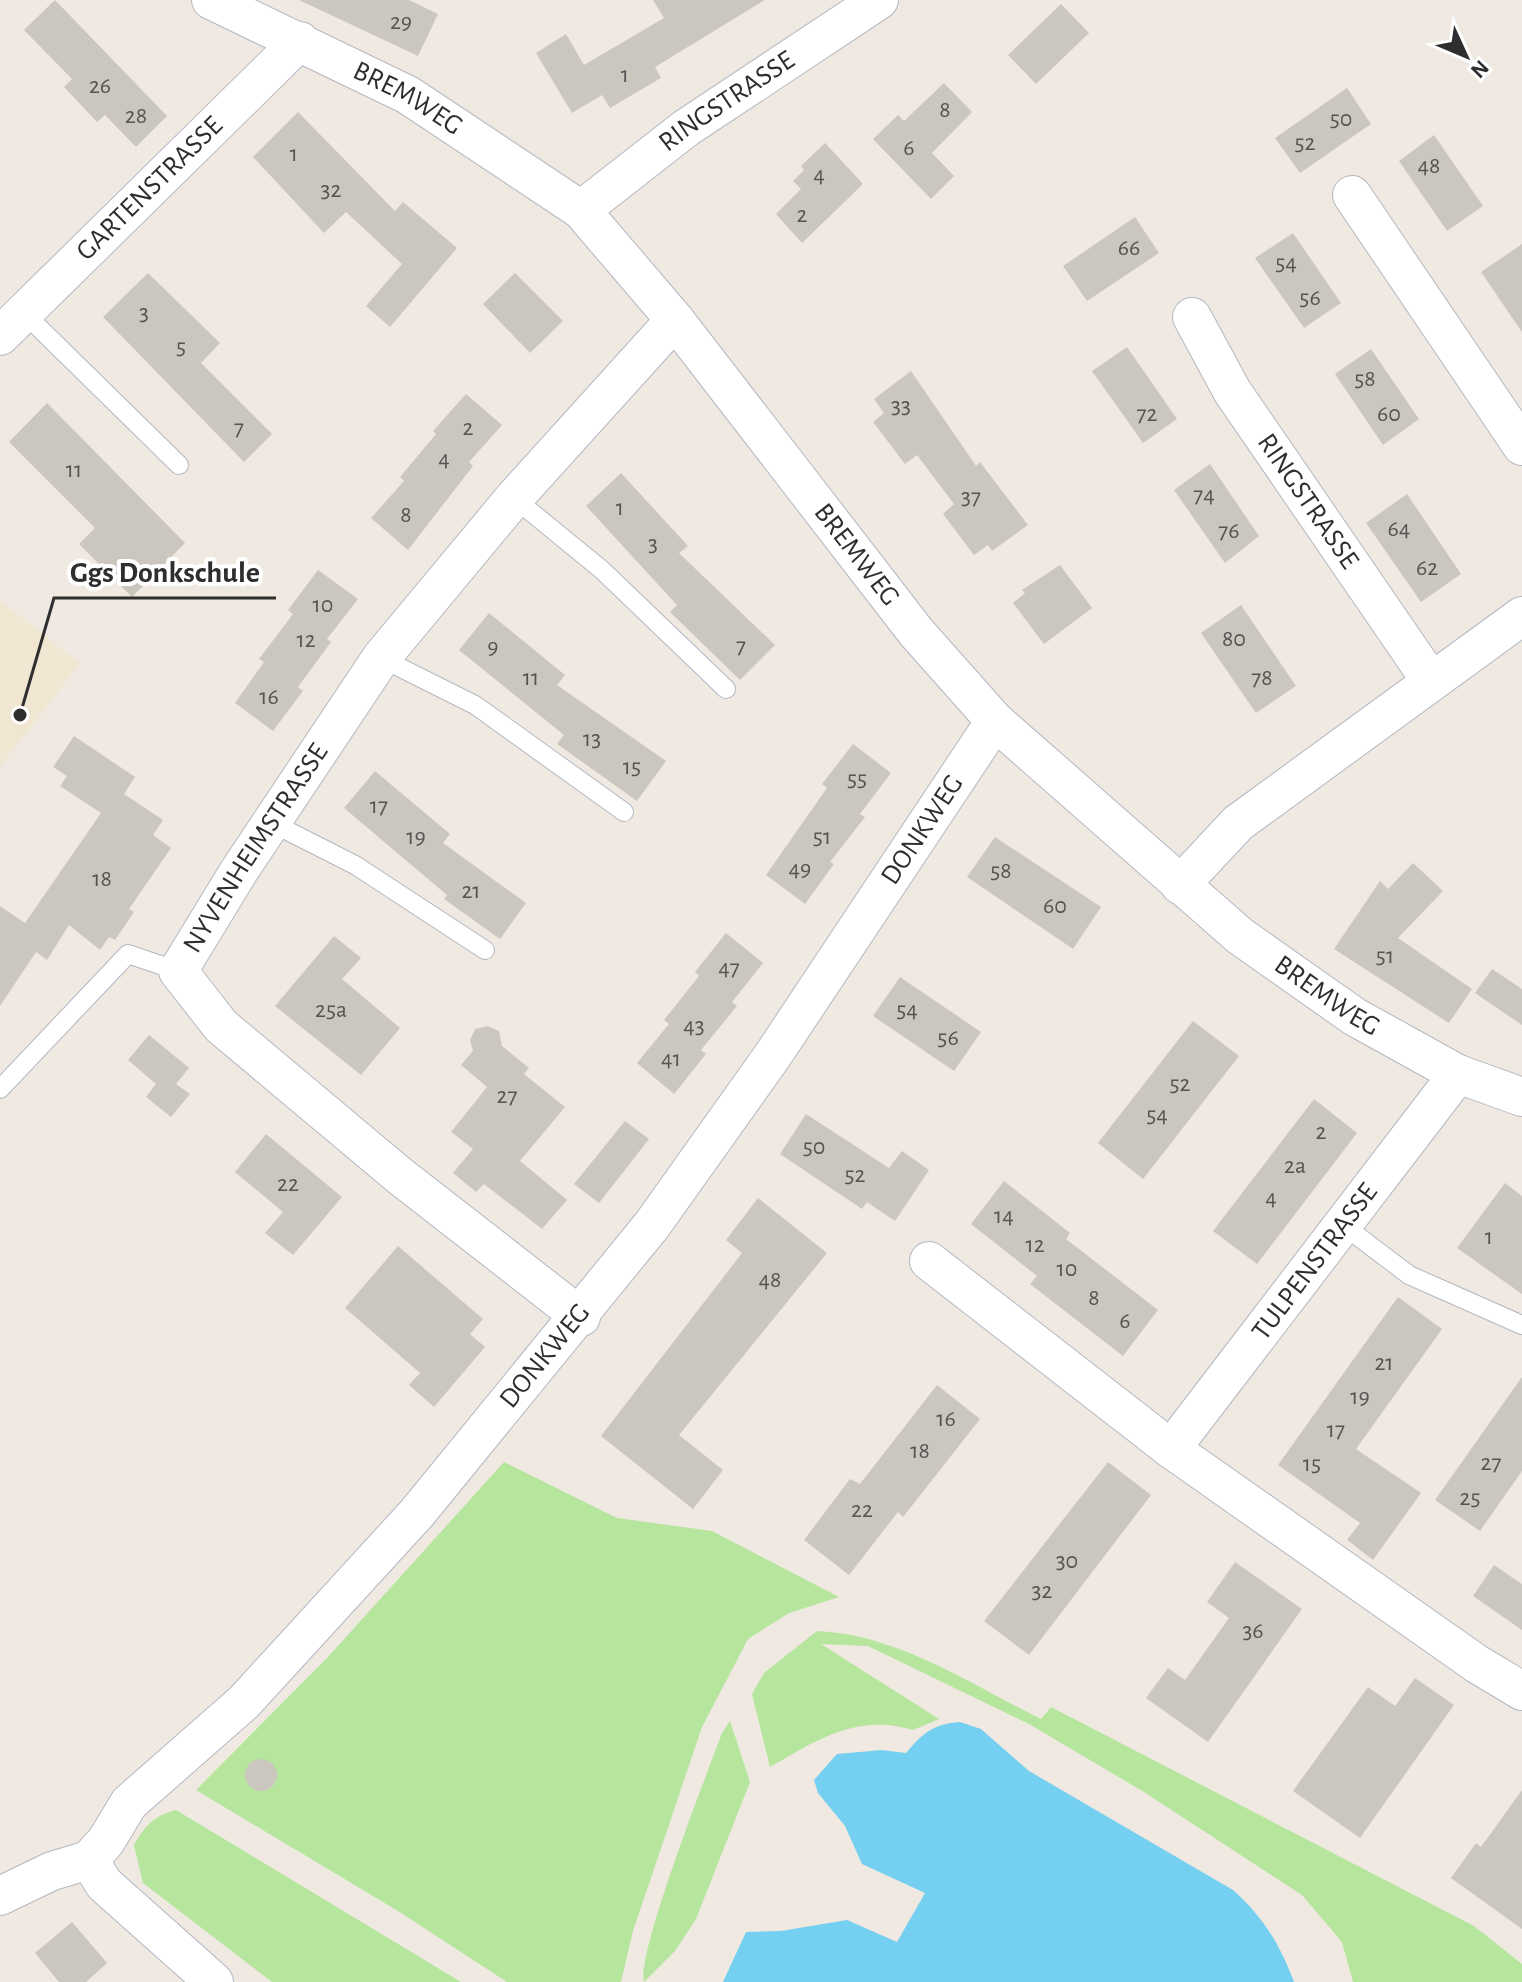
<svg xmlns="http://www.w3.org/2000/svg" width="1522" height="1982" viewBox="0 0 1522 1982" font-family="'Alegreya Sans',sans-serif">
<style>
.education{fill:#f0e6d1}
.green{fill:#b6e59e}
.water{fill:#75cff0}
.building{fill:#cbc7bf}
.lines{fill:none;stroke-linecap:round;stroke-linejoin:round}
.lane-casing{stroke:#b4b7c1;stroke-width:20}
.street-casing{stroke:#b4b7c1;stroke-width:40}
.lane{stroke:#fff;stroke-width:18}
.street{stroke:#fff;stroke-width:38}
.labels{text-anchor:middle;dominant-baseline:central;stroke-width:8;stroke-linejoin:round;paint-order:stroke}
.number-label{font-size:24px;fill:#555452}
.street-label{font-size:28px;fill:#2e2e2e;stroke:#fff}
.leader{fill:none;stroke:#2e2e2e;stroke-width:3}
.callout-dot{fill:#2e2e2e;stroke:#fff;stroke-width:3}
.callout-label{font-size:30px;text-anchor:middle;font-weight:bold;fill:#2e2e2e;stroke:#fff;stroke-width:8;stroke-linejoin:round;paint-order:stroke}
</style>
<rect width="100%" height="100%" fill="#efe9e1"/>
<path class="education" d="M0,601L80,663L0,767Z"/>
<g class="green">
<path d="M504,1462L617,1518L712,1531L839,1597L789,1613L748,1639L702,1727L633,1931L621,1982H507L398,1911L196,1790L327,1658Z"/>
<path d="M817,1631C897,1634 970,1684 1041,1719L1051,1707L1474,1926L1522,1964V1982H1353L1342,1942L1302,1895L1144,1792L1029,1724L868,1646L821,1644L939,1719L913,1730C857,1713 817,1740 770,1767L752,1694L764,1673Z"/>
<path d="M730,1721L750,1782L696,1919L675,1951L644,1982C637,1951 707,1774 722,1733Z"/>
<path d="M176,1810L461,1982H272L143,1883L134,1845C145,1825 154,1816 176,1810Z"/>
</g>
<path class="water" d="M960,1722L981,1729L1029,1771L1233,1890C1263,1917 1280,1944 1294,1982H723L746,1932L781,1931L847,1920L897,1942L925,1893L862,1864L845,1826L818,1793L814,1780L837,1754L882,1750L906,1753C923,1733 933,1724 960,1722Z"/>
<g class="building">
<path d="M55,0L167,116L136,147L105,115L97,122L64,87L72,79L24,30Z"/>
<path d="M299,0H409L438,14L418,56Z"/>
<path d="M653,0H765L655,67L661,78L610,108L602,95L572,113L536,53L566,34L584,65L664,18Z"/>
<path d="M1061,4L1089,33L1036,84L1008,55Z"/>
<path d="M944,83L972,112L932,153L954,176L931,199L873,139L898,115L904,121Z"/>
<path d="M1347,88L1371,124L1300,173L1275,138Z"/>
<path d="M298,112L395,211L403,202L457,248L390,327L366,306L402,264L346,212L324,233L253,157Z"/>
<path d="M1434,135L1483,206L1447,231L1399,161Z"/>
<path d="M825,143L863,184L802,243L776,214L801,189L793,181L804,170L801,166Z"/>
<path d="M1135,217L1159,253L1087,301L1063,266Z"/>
<path d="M1293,233L1341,303L1304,328L1255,258Z"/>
<path d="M1522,244V332L1481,272Z"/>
<path d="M148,273L220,343L201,363L272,434L244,462L103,317Z"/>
<path d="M515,273L563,321L530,353L483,304Z"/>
<path d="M1127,347L1177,419L1143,443L1092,371Z"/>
<path d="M1371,349L1419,419L1383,445L1335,374Z"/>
<path d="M911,371L976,466L980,462L1028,525L992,551L988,545L974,555L943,514L954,504L917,455L905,464L873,422L884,413L874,399Z"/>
<path d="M466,394L502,425L469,462L473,466L408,550L371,518L404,481L400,477L436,434L433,431Z"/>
<path d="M47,403L185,543L132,597L79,544L95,528L9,442Z"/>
<path d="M1210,464L1259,536L1225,563L1174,490Z"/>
<path d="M621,473L688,546L679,553L775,645L740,680L670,612L677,605L586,506Z"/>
<path d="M1407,494L1461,574L1421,602L1366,523Z"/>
<path d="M1060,565L1092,608L1044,644L1013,603L1025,593L1022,590Z"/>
<path d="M318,570L358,599L327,639L331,642L298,687L303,691L273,731L235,703L264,662L259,659L293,614L288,610Z"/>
<path d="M1241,605L1296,686L1256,713L1201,633Z"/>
<path d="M489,613L565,675L557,685L666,761L637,801L557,744L564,735L459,650Z"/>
<path d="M74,736L135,777L124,794L163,820L153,835L171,848L129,909L134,912L115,940L109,937L100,950L69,925L47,960L36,952L0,1006V906L25,923L101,813L60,786L67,776L53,767Z"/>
<path d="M853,744L891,773L860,814L865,817L830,862L834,864L805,904L766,875L827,788L822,784Z"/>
<path d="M375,771L450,834L443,843L526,903L500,939L444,899L447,895L344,808Z"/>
<path d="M995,837L1101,907L1073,949L967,877Z"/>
<path d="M1413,863L1443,891L1398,938L1472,989L1449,1023L1334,949L1380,881L1388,889Z"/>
<path d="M726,933L763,963L732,1002L737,1006L701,1050L706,1054L674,1094L637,1063L669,1024L664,1020L699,976L695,972Z"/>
<path d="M334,936L361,958L342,979L400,1028L361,1075L275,1006Z"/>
<path d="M1492,969L1522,989V1025L1475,993Z"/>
<path d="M900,977L981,1032L954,1071L873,1016Z"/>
<path d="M1193,1021L1239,1056L1143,1179L1098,1143Z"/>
<path d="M488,1026L499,1031L502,1046L529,1068L524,1074L565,1107L520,1161L567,1200L542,1229L484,1184L476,1192L453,1173L473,1149L451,1132L487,1087L461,1065L473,1051L470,1040L475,1029Z"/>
<path d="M149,1035L189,1068L176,1084L190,1094L171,1117L146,1097L156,1084L128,1060Z"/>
<path d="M1314,1099L1357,1133L1257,1264L1213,1231Z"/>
<path d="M806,1114L889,1168L902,1151L929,1170L895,1221L867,1202L862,1209L780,1154Z"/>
<path d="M625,1121L649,1139L599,1203L574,1184Z"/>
<path d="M266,1134L342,1197L293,1255L265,1233L283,1212L235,1172Z"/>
<path d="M1004,1181L1070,1233L1066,1239L1158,1310L1123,1356L1030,1284L1037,1276L971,1224Z"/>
<path d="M1505,1183L1522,1196V1294L1457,1248Z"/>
<path d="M758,1198L827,1253L679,1435L723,1470L693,1509L601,1436L742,1253L726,1240Z"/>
<path d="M398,1246L483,1319L470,1334L485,1347L434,1407L409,1385L420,1373L345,1308Z"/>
<path d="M1398,1297L1442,1329L1356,1449L1421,1493L1373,1560L1347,1540L1360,1523L1278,1465Z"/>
<path d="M1522,1377V1471L1480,1531L1435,1500Z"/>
<path d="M937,1385L980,1419L903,1517L898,1512L849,1575L804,1540L850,1479L860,1484Z"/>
<path d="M1108,1462L1151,1495L1029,1655L984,1621Z"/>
<path d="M1235,1562L1302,1609L1208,1742L1146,1698L1168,1668L1185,1680L1229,1618L1207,1602Z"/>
<path d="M1494,1565L1522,1584V1630L1473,1596Z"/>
<path d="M1415,1678L1454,1705L1360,1838L1293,1791L1368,1687L1395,1706Z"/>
<circle cx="261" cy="1775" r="16"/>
<path d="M1522,1790V1929L1451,1878L1476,1843L1481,1847Z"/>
<path d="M72,1922L107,1963L86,1982H59L35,1953Z"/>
</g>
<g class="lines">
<defs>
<g id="lane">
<path d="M24,313L179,465"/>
<path d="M514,498L602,570L726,689"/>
<path d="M381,658L475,705L624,812"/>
<path d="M272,823L355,865L485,950"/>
<path d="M0,1089L128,954L178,971"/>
<path d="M1343,1225L1409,1275L1522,1325"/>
</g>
<g id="street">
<path id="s1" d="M211,0L408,95L581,210L675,320L916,632L995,721L1240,936L1355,1017L1458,1074L1522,1097"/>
<path d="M1352,195L1522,446"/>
<path id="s2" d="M581,210L686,128L879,0"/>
<path id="s3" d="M1192,317L1232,391L1431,681"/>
<path id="s4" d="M0,336L300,41"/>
<path d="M1180,885L1238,823L1522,616"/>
<path d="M1458,1074L1171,1449L1477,1664L1522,1691"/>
<path d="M929,1261L1171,1449"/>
<path id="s5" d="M581,1317L400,1176L221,1026L178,971L239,871L381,658L514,498L675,320"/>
<path d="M89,1860L104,1884L214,1982"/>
<path id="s6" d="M0,1896L52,1871L89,1860L106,1841L129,1803L244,1702L417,1513L652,1225L773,1055L995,721"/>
</g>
</defs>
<use href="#lane" class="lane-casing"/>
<use href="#street" class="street-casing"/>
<use href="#lane" class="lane"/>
<use href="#street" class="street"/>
</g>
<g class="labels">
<g class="number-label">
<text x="401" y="22">29</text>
<text x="625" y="75">1</text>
<text x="100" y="86">26</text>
<text x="945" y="110">8</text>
<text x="136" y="116">28</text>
<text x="1341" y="119">50</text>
<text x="1305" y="143">52</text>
<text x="909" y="148">6</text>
<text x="294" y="154">1</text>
<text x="1429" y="166">48</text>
<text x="819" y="175">4</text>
<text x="331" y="190">32</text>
<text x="802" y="215">2</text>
<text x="1129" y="248">66</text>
<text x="1286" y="263">54</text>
<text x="1310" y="298">56</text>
<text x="144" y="313">3</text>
<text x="181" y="347">5</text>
<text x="1365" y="379">58</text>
<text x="901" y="406">33</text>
<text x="1147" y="414">72</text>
<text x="1389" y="414">60</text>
<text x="239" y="428">7</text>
<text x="468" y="428">2</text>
<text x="444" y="459">4</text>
<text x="74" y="470">11</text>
<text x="1204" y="495">74</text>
<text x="971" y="497">37</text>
<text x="620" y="508">1</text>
<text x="406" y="515">8</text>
<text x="1399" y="529">64</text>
<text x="1229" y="531">76</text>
<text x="653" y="544">3</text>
<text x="1427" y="568">62</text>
<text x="323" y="605">10</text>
<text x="1234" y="639">80</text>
<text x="306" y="640">12</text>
<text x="741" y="646">7</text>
<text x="493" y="647">9</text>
<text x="531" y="678">11</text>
<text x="1262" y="678">78</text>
<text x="269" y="697">16</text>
<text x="592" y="739">13</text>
<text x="632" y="767">15</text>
<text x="857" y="779">55</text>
<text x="379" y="806">17</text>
<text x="416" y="837">19</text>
<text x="822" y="837">51</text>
<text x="800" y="869">49</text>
<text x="1001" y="871">58</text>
<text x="102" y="879">18</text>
<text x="471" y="891">21</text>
<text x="1055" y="906">60</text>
<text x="1385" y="956">51</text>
<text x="729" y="968">47</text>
<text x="331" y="1010">25a</text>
<text x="907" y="1010">54</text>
<text x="694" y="1026">43</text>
<text x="948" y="1038">56</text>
<text x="671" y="1059">41</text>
<text x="1180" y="1084">52</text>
<text x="507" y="1096">27</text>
<text x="1157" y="1115">54</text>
<text x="1321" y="1132">2</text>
<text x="814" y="1147">50</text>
<text x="1295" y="1166">2a</text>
<text x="855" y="1175">52</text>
<text x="288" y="1184">22</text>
<text x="1271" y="1198">4</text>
<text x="1004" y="1216">14</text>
<text x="1489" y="1237">1</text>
<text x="1035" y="1245">12</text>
<text x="1067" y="1269">10</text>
<text x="770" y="1280">48</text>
<text x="1094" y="1298">8</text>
<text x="1125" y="1321">6</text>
<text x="1384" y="1363">21</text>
<text x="1360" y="1397">19</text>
<text x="946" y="1419">16</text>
<text x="1336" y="1430">17</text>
<text x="920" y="1451">18</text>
<text x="1491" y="1463">27</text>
<text x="1312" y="1464">15</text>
<text x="1470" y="1498">25</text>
<text x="862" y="1510">22</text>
<text x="1067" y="1561">30</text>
<text x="1042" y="1591">32</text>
<text x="1253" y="1631">36</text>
</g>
<g class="street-label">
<text stroke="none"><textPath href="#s1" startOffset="220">BREMWEG</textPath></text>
<text stroke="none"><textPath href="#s2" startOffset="182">RINGSTRASSE</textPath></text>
<text stroke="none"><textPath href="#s4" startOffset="210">GARTENSTRASSE</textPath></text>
<text stroke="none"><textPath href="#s3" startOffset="218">RINGSTRASSE</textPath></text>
<text stroke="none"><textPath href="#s1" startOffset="868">BREMWEG</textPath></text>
<text stroke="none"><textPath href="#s6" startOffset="1426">DONKWEG</textPath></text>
<text stroke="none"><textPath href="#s5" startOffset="678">NYVENHEIMSTRASSE</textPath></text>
<text stroke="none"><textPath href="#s1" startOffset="1516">BREMWEG</textPath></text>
<text transform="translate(1315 1262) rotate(-53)">TULPENSTRASSE</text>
<text stroke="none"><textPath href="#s6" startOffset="778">DONKWEG</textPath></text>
</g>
</g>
<path class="leader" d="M20 715L54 598H276"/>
<circle class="callout-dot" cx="20" cy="715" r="8"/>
<g class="callout-label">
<text x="165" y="582">Ggs Donkschule</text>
</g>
<g transform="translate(1466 56) rotate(134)" stroke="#ffffff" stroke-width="6" paint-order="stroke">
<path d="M0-6L14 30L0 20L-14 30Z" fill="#2e2e2e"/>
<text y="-12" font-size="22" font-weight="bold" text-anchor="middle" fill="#2e2e2e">N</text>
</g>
</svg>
